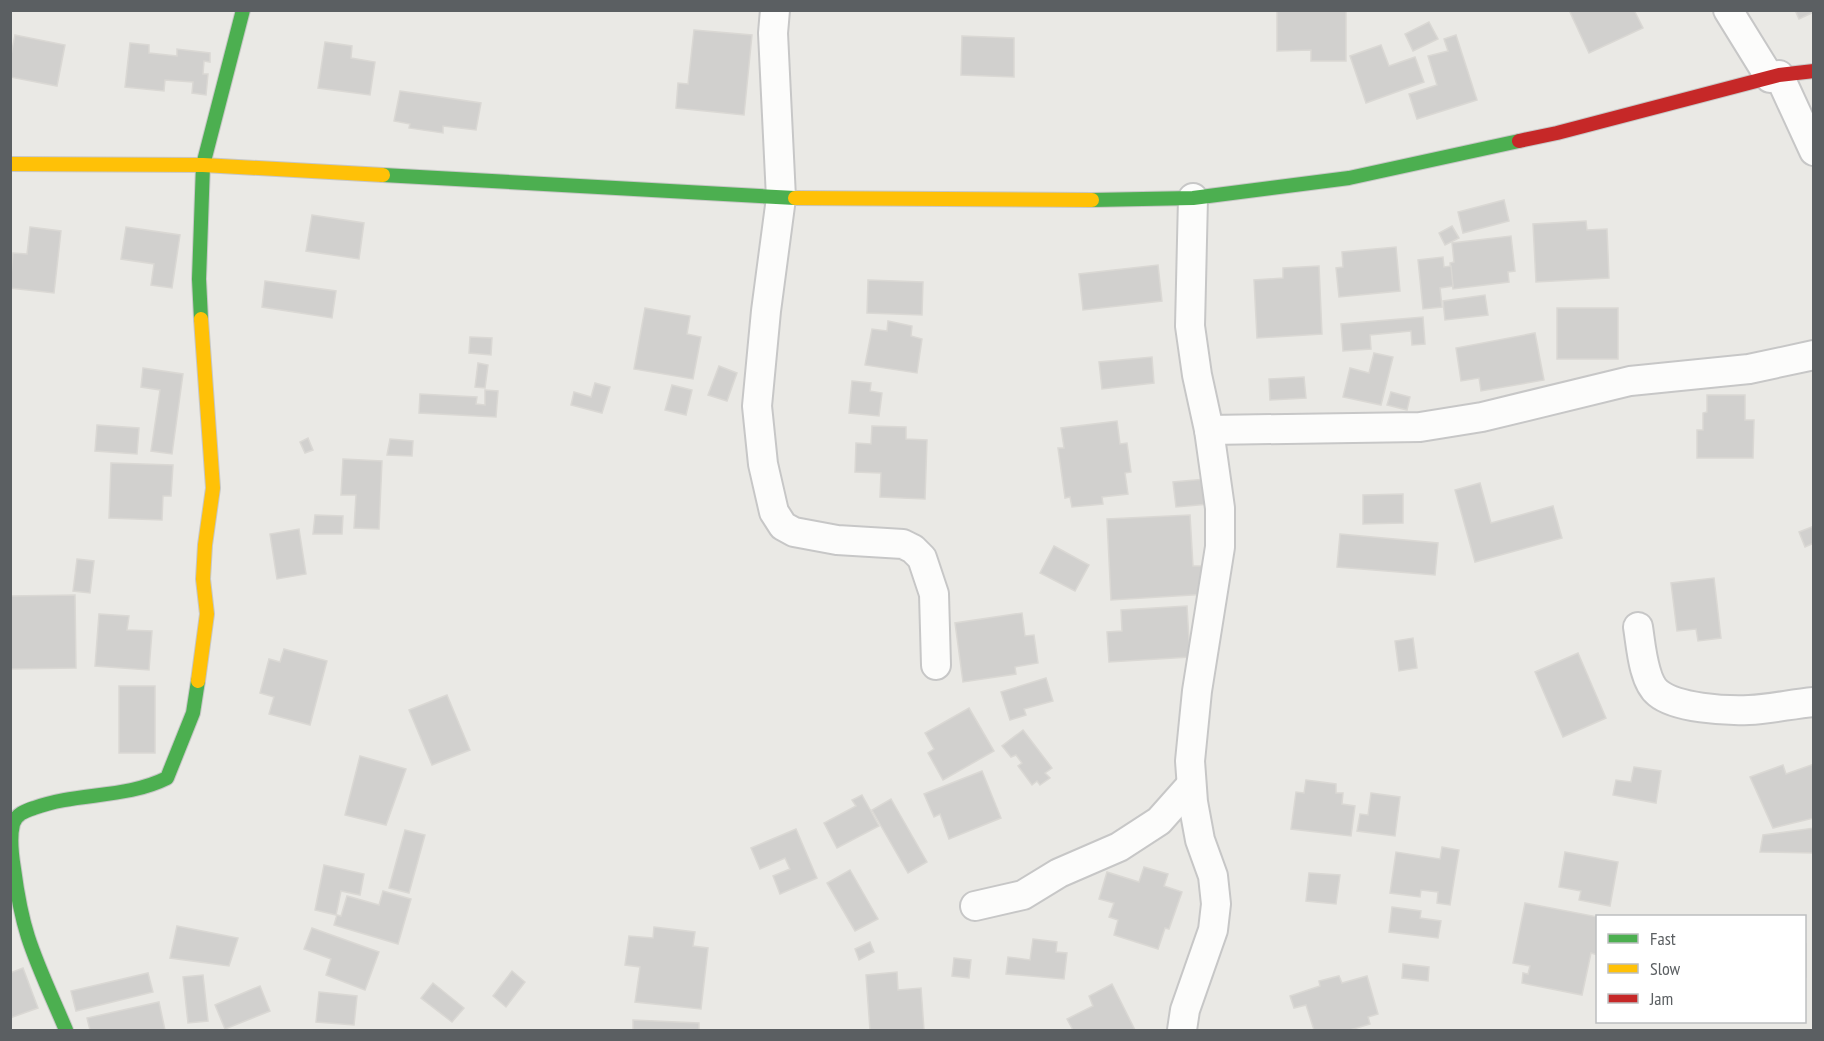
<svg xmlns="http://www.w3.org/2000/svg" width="1824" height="1041" viewBox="0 0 1824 1041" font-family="'PT Sans Narrow',sans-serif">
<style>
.building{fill:#d1d0ce;stroke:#dad8d4;stroke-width:1.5}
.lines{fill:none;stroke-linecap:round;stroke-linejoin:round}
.street-casing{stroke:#c7c7c7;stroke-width:32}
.fast-casing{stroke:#c7c7c6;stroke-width:16}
.slow-casing{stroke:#c7c7c6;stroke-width:16}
.jam-casing{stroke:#c7c7c6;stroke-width:16}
.street{stroke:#fcfcfb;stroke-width:28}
.fast{stroke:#4caf50;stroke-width:14}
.slow{stroke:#ffc107;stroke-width:14}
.jam{stroke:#c62828;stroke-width:14}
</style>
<rect width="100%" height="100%" fill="#eae9e5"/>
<g class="building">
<path d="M1346,10V61H1311V50L1277,51V11Z"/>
<path d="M1569,10H1634L1643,28L1589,53Z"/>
<path d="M1795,10H1814V12L1799,19Z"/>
<path d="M1429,22L1438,39L1413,51L1405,34Z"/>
<path d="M694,30L752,35L744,115L676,108L678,83L688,84Z"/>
<path d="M15,35L65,45L57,86L10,77V60Z"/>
<path d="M1456,35L1477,100L1417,119L1409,94L1437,85L1428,56L1448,51L1444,39Z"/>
<path d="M962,36L1014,38V77L961,75Z"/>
<path d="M325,42L352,46L351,58L375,62L370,95L318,88Z"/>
<path d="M130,43L149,45V53L177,56V49L210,53V62L204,61L203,74H208L206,95L192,93L193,82L165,80L164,91L125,87Z"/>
<path d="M1381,45L1389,66L1415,57L1424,82L1366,103L1350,56Z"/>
<path d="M400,91L481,103L476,130L443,126V133L409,128L410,124L394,121Z"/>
<path d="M1504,200L1509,221L1463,233L1458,212Z"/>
<path d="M312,215L364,223L359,259L306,251Z"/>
<path d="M1586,221L1587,230L1607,229L1609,278L1536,282L1533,224Z"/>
<path d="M1452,226L1459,238L1445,245L1439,233Z"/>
<path d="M30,227L61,231L54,293L10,288L13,253L27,254Z"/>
<path d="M126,227L180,235L172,288L151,285L154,264L121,259Z"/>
<path d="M1511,236L1515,271L1508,272L1509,282L1453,289L1450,263L1454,262L1452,243Z"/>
<path d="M1396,247L1400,291L1339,297L1336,268L1343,267L1342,252Z"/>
<path d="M1443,257L1444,267L1451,266L1453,286L1440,288L1442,307L1423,309L1418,260Z"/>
<path d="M1158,265L1162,301L1083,310L1079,274Z"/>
<path d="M1319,266L1322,334L1257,338L1254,280L1283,278V268Z"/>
<path d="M868,280L923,282L922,315L867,313Z"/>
<path d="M265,281L336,291L332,318L262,307Z"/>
<path d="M1485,295L1488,315L1445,320L1443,301Z"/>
<path d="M645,308L690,316L687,334L701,337L693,379L634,369Z"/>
<rect x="1557" y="308" width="61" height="51"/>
<path d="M1423,317L1425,344L1412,345L1411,331L1370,335L1371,349L1343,351L1341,324Z"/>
<path d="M888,321L912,326L911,336L922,339L917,373L865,365L872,329L887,331Z"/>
<path d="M1535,333L1544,380L1481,391L1479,378L1461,381L1456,348Z"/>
<path d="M470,337L492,338L491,355L469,353Z"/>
<path d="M1374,353L1393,357L1381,405L1343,397L1350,368L1369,373Z"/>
<path d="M1152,357L1154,383L1102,389L1099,362Z"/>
<path d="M478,363L488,365L485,388L475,387Z"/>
<path d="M719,366L737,373L727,401L708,395Z"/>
<path d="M143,368L183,374L172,454L151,451L160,390L141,387Z"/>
<path d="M1304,377L1306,398L1270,400L1269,379Z"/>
<path d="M852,381L871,383L870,391L882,393L879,416L849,413Z"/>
<path d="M595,383L610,387L602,413L571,405L574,392L591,397Z"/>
<path d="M672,385L692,390L686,415L665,410Z"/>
<path d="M485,390L498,391L496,417L419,413L420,394L477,397L476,404L485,405Z"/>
<path d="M1391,392L1410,397L1407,410L1387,405Z"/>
<path d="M1707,395H1745V420H1754L1753,458H1697V430H1703V413L1707,412Z"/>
<path d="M1117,421L1120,444L1127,443L1131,472L1125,473L1128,494L1102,497L1103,504L1072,507L1070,497L1065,498L1058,448H1064L1061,428Z"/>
<path d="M97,425L139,428L137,454L95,451Z"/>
<path d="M872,426L906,427V439L927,440L925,499L880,497L881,473L855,472L856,443L871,444Z"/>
<path d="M308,438L313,450L305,453L300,442Z"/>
<path d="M390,439L413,441L412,456L387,455Z"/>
<path d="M343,459L382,461L379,529L354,528L356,495H341Z"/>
<path d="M111,463L173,465L171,496H163L162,520L109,518Z"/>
<path d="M1206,479L1209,504L1176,507L1173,482Z"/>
<path d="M1480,483L1491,523L1553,506L1562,538L1475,562L1455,490Z"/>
<path d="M1403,494V523L1363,524V495Z"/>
<path d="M315,515L343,516L342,534H313Z"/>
<path d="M1190,515L1193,566H1207L1208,594L1111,600L1107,519Z"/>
<path d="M1814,526V543L1805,547L1799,532Z"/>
<path d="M299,529L306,574L277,579L270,534Z"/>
<path d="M1340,534L1438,543L1435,575L1337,567Z"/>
<path d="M1054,546L1089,565L1075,591L1040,573Z"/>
<path d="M77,559L94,561L90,593L73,591Z"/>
<path d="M1714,578L1721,638L1698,641L1696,629L1677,631L1671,583Z"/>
<path d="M75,595L76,668L10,669L11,596Z"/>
<path d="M1187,606L1190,657L1109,662L1107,632L1122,631L1121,610Z"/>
<path d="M1022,613L1025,636L1034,635L1038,663L1015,667L1016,674L963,682L955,623Z"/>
<path d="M99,614L129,616L127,630L152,631L149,670L95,666Z"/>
<path d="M1413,638L1417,668L1399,671L1395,641Z"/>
<path d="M284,649L327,661L310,725L269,714L274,697L260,693L269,659L280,662Z"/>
<path d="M1578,653L1606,718L1563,737L1535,672Z"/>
<path d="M1046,678L1053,701L1024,709L1026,715L1010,720L1001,692Z"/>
<rect x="119" y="686" width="36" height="67"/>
<path d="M447,695L470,750L432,765L409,710Z"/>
<path d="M969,708L994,751L943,780L928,753L934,749L925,733Z"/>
<path d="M1023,730L1052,768L1045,773L1050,778L1040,785L1037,781L1032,785L1018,766L1022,763L1016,755L1011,757L1002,746Z"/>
<path d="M360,756L406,769L386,825L345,815Z"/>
<path d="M1814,764V818L1773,828L1750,777L1783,765L1786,774Z"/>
<path d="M1634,767L1661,771L1656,803L1613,795L1616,780L1631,782Z"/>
<path d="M982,771L1001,818L949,839L940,814L934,817L924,794Z"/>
<path d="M1306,780L1336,784V793H1343L1342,804L1355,806L1351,836L1291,829L1296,792L1304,793Z"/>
<path d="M1371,793L1400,797L1395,836L1357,831L1360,814L1368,815Z"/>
<path d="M862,795L879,826L837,848L824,823L856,806L852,800Z"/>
<path d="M891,799L927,862L908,873L872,810Z"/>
<path d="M1814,828V853L1760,852L1763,835Z"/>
<path d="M796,829L817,878L780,894L773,876L790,869L785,858L760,869L751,848Z"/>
<path d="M405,830L425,835L409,893L389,888Z"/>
<path d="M1442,847L1459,850L1450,905L1437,903L1438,892L1421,890L1420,897L1390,893L1396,852L1440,859Z"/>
<path d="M1565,852L1618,862L1610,906L1579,900L1581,891L1559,887Z"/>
<path d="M324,865L364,874L360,895L341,891L336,915L315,910Z"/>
<path d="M1144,867L1168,874L1164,886L1182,892L1169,929L1165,928L1158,949L1114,935L1118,920L1109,917L1114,903L1099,899L1107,872L1139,882Z"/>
<path d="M850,870L878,919L855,931L827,883Z"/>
<path d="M1309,873L1340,875L1336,904L1306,901Z"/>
<path d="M383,891L411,899L398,944L334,925L337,915L341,916L347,896L379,905Z"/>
<path d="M1525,903L1598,917V955L1591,953L1582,995L1522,983L1523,973L1528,974L1530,966L1513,963Z"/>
<path d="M1392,907L1421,911L1420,918L1441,921L1438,938L1389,932Z"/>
<path d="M177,926L238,938L229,966L170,958Z"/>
<path d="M654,927L695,932L693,946L708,948L701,1009L635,1002L640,967L625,965L629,936L653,938Z"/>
<path d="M312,928L379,952L365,990L326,975L331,959L304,949Z"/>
<path d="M1033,939L1057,942L1056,952L1067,953L1064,979L1006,974L1008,957L1030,960Z"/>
<path d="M870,942L874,952L859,960L855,949Z"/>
<rect x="1804" y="944" width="2" height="33"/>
<path d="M954,958L971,960L969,978L952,976Z"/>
<path d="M1403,964L1429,967L1428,981L1402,978Z"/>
<path d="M23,968L38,1008L10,1018V973Z"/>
<path d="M512,971L525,982L506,1007L493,996Z"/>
<path d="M897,972L898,990L921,988L924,1030H870L866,975Z"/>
<path d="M148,973L153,992L76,1011L71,991Z"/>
<path d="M203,975L208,1021L188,1023L183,977Z"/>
<path d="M1339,976L1342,983L1367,976L1378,1014L1368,1017L1370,1024L1350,1030H1314L1306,1005L1294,1008L1290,996L1320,986L1319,981Z"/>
<path d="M433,983L464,1008L452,1022L421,998Z"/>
<path d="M1112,984L1135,1030H1073L1067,1019L1093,1006L1089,996Z"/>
<path d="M260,986L270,1011L225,1029L215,1005Z"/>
<path d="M319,992L357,996L354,1025L316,1022Z"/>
<path d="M159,1002L165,1030H90L87,1018Z"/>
<path d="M633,1020L699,1023V1030H633Z"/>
</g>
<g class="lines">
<defs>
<g id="street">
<path d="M775,10L773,33L781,198L766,311L757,406L763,464L774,512L783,526L794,532L837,540L903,544L913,549L922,558L934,594L936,665"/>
<path d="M1728,10L1770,78"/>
<path d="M1779,75L1814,151"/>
<path d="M1209,430L1420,427L1482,417L1630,381L1749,369L1814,355"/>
<path d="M1638,627C1641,645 1643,681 1658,693C1676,708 1725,711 1749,710C1770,709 1792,704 1814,702"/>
<path d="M975,906L1023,895L1059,873L1119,847L1159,821L1191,785"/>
<path d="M1182,1030L1185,1010L1213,930L1216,904L1213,876L1200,840L1193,802L1190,761L1197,691L1220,547V508L1209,430L1197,375L1190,326L1193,198"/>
</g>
<g id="fast">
<path d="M383,175L795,198"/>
<path d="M1092,200L1193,198L1349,178L1519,141"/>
<path d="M201,319L199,279L203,165L243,10"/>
<path d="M66,1030C53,999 38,968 28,937C21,915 17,892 14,869C12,857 10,836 13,824C16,814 25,811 34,808C77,792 125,799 167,778L193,713L198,681"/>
</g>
<g id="slow">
<path d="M10,164L203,165L383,175"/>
<path d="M795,198L1092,200"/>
<path d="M198,681L207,614L203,579L205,545L213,488L201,319"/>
</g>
<path id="jam" d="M1519,141L1557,133L1779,75L1814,71"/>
</defs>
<use href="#street" class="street-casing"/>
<use href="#fast" class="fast-casing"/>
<use href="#slow" class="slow-casing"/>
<use href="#jam" class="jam-casing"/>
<use href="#street" class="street"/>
<use href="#fast" class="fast"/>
<use href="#slow" class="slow"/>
<use href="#jam" class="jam"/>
</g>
<rect width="1824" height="1041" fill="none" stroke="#5b5f62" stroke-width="24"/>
<rect x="1596" y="915" width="210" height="108" fill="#ffffff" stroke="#bdbfc0" stroke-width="1.5"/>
<rect x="1608" y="934" width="30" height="9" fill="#4caf50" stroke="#bdbfc0" stroke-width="1.5"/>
<text x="1650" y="945" font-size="18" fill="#5b5f62">Fast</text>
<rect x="1608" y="964" width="30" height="9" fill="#ffc107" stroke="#bdbfc0" stroke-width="1.5"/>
<text x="1650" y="975" font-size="18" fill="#5b5f62">Slow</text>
<rect x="1608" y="994" width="30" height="9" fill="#c62828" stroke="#bdbfc0" stroke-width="1.5"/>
<text x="1650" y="1005" font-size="18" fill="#5b5f62">Jam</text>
</svg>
